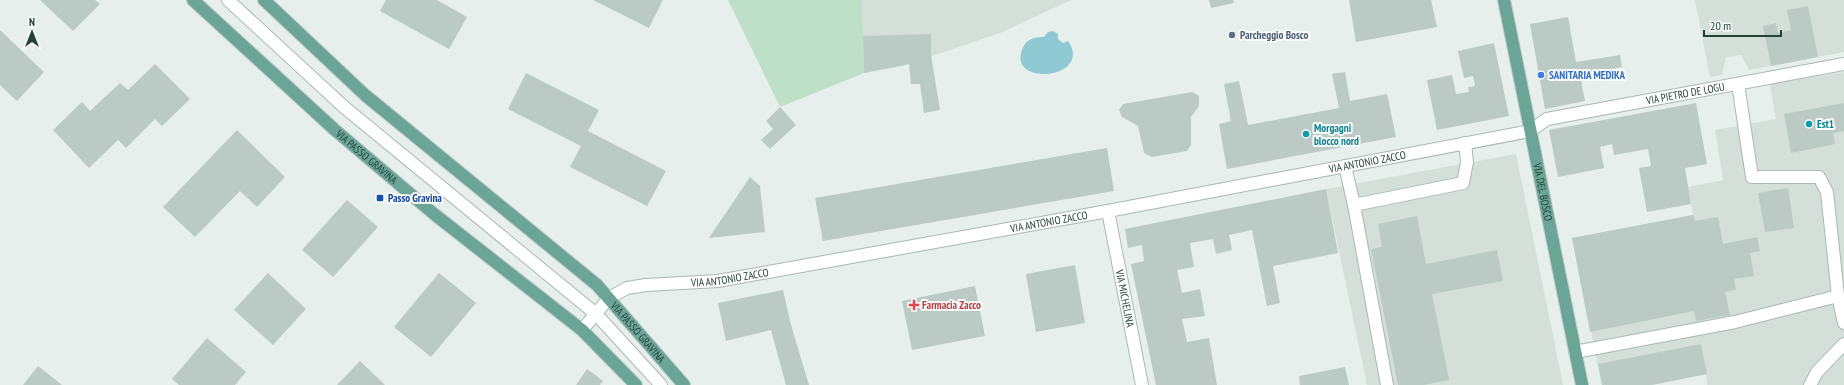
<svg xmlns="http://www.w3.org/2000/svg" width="1844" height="385" viewBox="0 0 1844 385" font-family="'PT Sans Narrow',sans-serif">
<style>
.built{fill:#d4dfda}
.green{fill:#bfe0c8}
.water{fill:#8ec9d4}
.building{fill:#bbcac4}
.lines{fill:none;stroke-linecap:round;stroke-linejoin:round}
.minor-casing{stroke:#a8b8b2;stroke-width:14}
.major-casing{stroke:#c2cac8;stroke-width:14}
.minor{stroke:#fff;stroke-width:12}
.major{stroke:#6aa596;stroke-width:12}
.service-dot{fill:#5c6f8a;stroke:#f7fbf9;stroke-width:1.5}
.shop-dot{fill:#3f7fe0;stroke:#f7fbf9;stroke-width:1.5}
.culture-dot{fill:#0f9aa8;stroke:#f7fbf9;stroke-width:1.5}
.transit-dot{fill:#1a4fb4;stroke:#f7fbf9;stroke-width:1.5}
.health-dot{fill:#e0444e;stroke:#f7fbf9;stroke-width:1.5}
.labels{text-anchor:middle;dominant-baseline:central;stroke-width:4;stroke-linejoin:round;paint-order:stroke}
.service-label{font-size:11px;font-weight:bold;fill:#4e5e75;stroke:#f7fbf9;text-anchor:start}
.shop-label{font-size:11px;font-weight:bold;fill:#366cbe;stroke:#f7fbf9;text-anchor:start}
.street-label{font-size:11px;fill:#24423a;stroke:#f7fbf9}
.culture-label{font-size:11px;font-weight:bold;fill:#0d838f;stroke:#f7fbf9;text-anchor:start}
.transit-label{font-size:11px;font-weight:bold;fill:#164399;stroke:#f7fbf9;text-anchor:start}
.health-label{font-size:11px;font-weight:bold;fill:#be3a42;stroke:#f7fbf9;text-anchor:start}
</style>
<rect width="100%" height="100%" fill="#e6efeb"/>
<g class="built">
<path d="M862,0H1071L1000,33L903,66L864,73Z"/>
<path d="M1695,0H1844V52L1749,70L1741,55L1726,57L1722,75L1710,77Z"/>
<path d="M1844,72V385H1707L1705,365L1602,385L1572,238L1693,215L1688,187L1723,180L1715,130L1776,119L1770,84Z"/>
<path d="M1516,154L1563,385H1367L1326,189Z"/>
</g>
<path class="green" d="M728,0H862L864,73L780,107Z"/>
<path class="water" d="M1053,31L1058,34V39L1063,43L1068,41C1094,79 1008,87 1022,50C1026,39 1033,37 1044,37L1048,32Z"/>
<g class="building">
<path d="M40,0H95L100,4L73,31Z"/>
<path d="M386,0H437L467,17L449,49L380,11Z"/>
<path d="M593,0H663L649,28Z"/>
<path d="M1209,0H1233L1234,3L1211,8Z"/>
<path d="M1349,0H1431L1437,27L1356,42Z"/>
<path d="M1808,6L1818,57L1771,66L1763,26L1776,23L1778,33L1791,30L1787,10Z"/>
<path d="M1568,17L1576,62L1620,55L1622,67L1580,75L1585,101L1545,109L1530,24Z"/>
<path d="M0,30L44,72L17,101L0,85Z"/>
<path d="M931,34V55L940,110L924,113L920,84H911L909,64L864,73L863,36Z"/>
<path d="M1494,43L1509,116L1437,130L1427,80L1452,75L1456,94L1469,92L1468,87L1475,86L1473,76L1464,78L1458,51Z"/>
<path d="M155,64L190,99L162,126L155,119L126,148L118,140L89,168L53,130L82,102L90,111L120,83L128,90Z"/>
<path d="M1345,72L1350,101L1387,94L1396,137L1227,169L1219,124L1231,121L1224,84L1239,81L1248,125L1339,108L1332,74Z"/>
<path d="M526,73L599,110L588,131L666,171L647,206L570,167L581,146L508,109Z"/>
<path d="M1192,92L1199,96V106L1191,117V145L1187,151L1152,157L1144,153L1138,126L1122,117L1119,110L1123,104Z"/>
<path d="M1696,103L1707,164L1685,168L1691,204L1647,212L1639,168L1651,166L1648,149L1614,155L1612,144L1600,147L1604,168L1558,177L1549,130Z"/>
<path d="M1844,103V131L1833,133L1835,144L1791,153L1784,114Z"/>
<path d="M780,107L796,125L770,149L761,140L773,129L766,121Z"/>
<path d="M237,130L285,177L257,207L240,191L195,237L163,207Z"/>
<path d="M1107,148L1114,191L823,241L815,198Z"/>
<path d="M750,177L760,186L765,232L709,238Z"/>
<path d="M1788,188L1794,228L1765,232L1758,193Z"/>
<path d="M1326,189L1338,253L1273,266L1280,303L1267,306L1252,230L1229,235L1232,250L1216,254L1213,239L1190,243L1194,267L1177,270L1182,293L1200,289L1205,316L1182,319L1187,342L1209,338L1217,385H1156L1131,264L1144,261L1142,245L1128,248L1125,229Z"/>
<path d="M347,200L378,227L333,277L302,250Z"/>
<path d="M1693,215L1695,221L1718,217L1723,244L1757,237L1760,251L1750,253L1754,276L1734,279L1736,290L1725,292L1730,315L1696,321L1694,311L1590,332L1572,238Z"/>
<path d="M1417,216L1426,264L1497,250L1503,281L1432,294L1449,380L1424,385H1398L1371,249L1382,247L1378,224Z"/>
<path d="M1075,265L1085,323L1036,332L1026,274Z"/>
<path d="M268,273L306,309L273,345L234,310Z"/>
<path d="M439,273L476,303L431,357L394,327Z"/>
<path d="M975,286L985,336L912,350L902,301Z"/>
<path d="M783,290L791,325L809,385H786L771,330L726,341L718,303Z"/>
<path d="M207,338L246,372L235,385H179L172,379Z"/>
<path d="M1701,344L1707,374L1652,385H1602L1598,364Z"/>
<path d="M360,361L385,385H337Z"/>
<path d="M38,366L62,385H23Z"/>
<path d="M1345,367L1349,385H1300L1299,376Z"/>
<path d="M587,369L603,381L600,385H576Z"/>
</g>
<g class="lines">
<defs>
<g id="minor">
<path d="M228,0L344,107L596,314L661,385"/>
<path d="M1738,84L1752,177H1819L1827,192L1838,296L1844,323"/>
<path d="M1345,166L1354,205L1463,183L1467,162L1465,143"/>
<path d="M1354,205L1387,385"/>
<path id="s1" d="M1108,211L1142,385"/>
<path id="s2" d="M582,330L609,298L627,288L646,285L718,281L1108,211L1530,131L1547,119L1844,64"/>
<path d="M1575,352L1735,322L1838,296"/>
<path d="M1810,385L1817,372L1844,344"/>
</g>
<g id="major">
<path id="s3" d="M193,0L335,130L434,214L582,330L636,385"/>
<path id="s4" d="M264,0L365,95L597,285L684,385"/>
<path id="s5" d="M1504,0L1582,385"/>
</g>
</defs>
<use href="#minor" class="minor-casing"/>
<use href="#major" class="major-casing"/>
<use href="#minor" class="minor"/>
<use href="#major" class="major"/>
</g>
<circle class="service-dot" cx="1232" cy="35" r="4"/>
<circle class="shop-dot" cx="1541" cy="75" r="4"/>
<g class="culture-dot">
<circle cx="1809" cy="124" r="4"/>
<circle cx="1306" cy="134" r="4"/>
</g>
<rect class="transit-dot" x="376" y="194" width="8" height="8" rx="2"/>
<path class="health-dot" d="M912 299h4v4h4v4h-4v4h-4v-4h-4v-4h4z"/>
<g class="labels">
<g class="service-label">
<text x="1240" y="35">Parcheggio Bosco</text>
</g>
<g class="shop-label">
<text x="1549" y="75">SANITARIA MEDIKA</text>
</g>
<g class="street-label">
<text stroke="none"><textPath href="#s2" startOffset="1141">VIA PIETRO DE LOGU</textPath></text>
<text stroke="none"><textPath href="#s3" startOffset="234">VIA PASSO GRAVINA</textPath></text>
<text stroke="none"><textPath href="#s2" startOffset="814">VIA ANTONIO ZACCO</textPath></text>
<text stroke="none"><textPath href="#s5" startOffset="196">VIA DEL BOSCO</textPath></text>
<text stroke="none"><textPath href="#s2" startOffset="490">VIA ANTONIO ZACCO</textPath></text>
<text stroke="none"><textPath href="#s2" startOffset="166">VIA ANTONIO ZACCO</textPath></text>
<text stroke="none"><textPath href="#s1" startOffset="89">VIA MICHELINA</textPath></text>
<text stroke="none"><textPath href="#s4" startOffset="501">VIA PASSO GRAVINA</textPath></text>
</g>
<g class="culture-label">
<text x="1817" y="124">Est1</text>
<text x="1314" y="128">Morgagni<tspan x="1314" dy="13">blocco nord</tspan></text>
</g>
<g class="transit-label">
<text x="388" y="198">Passo Gravina</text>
</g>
<g class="health-label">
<text x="922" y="305">Farmacia Zacco</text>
</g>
</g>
<g transform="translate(32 32)" stroke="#f7fbf9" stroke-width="3" paint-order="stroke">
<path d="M0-3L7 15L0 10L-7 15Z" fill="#24423a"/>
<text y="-6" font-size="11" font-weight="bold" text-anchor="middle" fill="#24423a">N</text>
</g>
<path d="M1704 30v6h77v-6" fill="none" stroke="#24423a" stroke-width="2"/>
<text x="1710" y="30" font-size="12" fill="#24423a" stroke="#f7fbf9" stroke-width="3" paint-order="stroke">20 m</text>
</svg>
